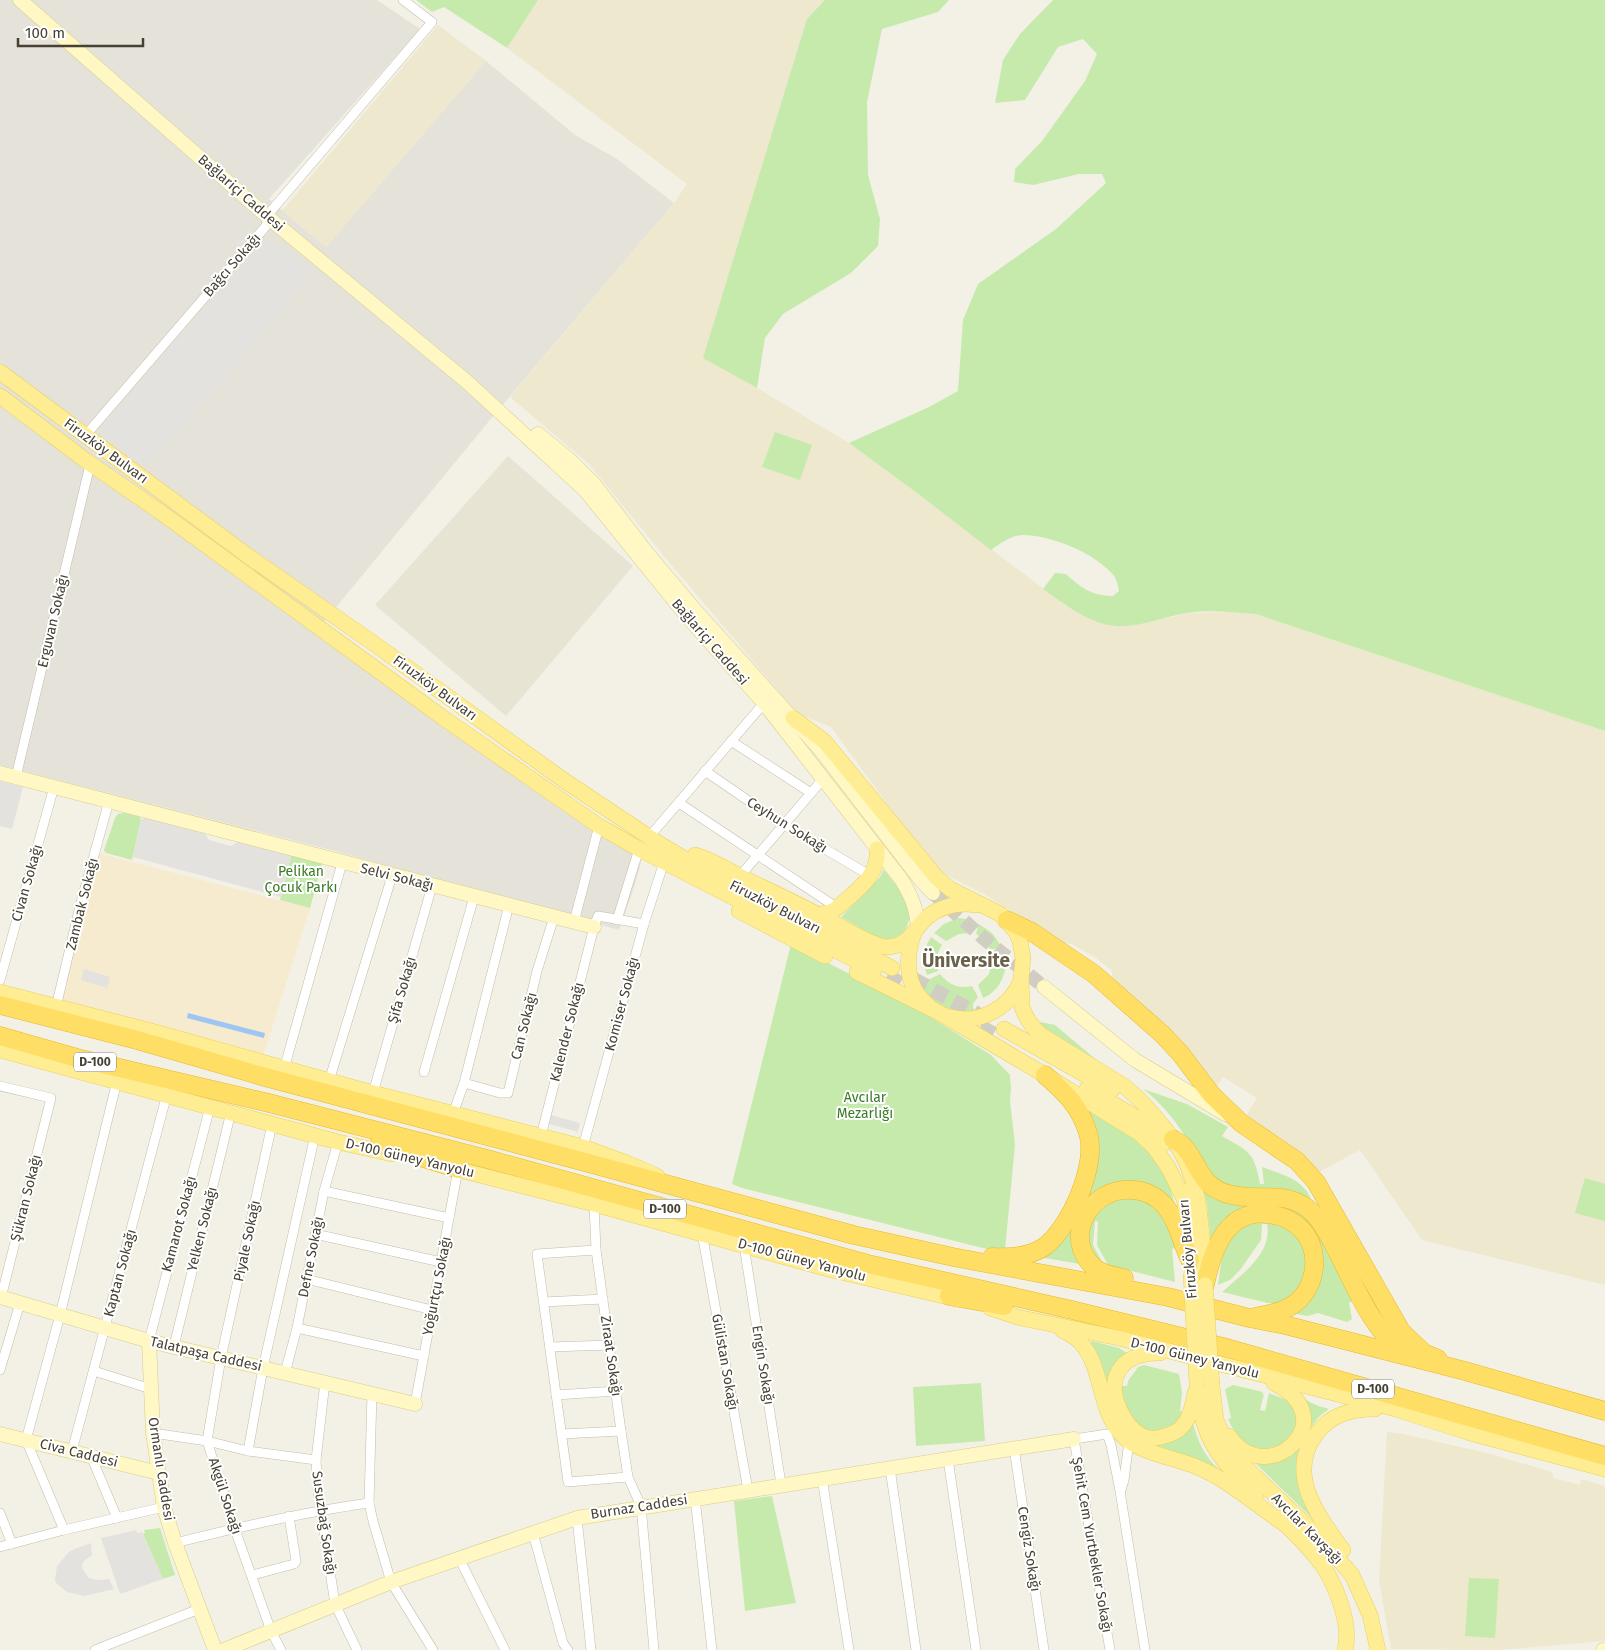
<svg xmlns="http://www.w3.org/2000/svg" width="1605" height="1650" viewBox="0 0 1605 1650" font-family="'Fira Sans',sans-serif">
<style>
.residential{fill:#e8e4d3}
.commercial{fill:#f7ebcf}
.industrial{fill:#e5e2da}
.education{fill:#ede8ce}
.green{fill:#c6eaac}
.parking{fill:#e4e2de}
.water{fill:#9ec6f4}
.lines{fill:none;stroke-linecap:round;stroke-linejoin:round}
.secondary-tunnel{stroke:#d0cec2;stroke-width:14;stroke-dasharray:14 7;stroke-linecap:butt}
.primary-tunnel{stroke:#d0cec2;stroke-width:15;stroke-dasharray:15 8;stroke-linecap:butt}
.street-casing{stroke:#c2bdaa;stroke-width:10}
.secondary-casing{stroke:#d6cc92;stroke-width:15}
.primary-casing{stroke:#e9d05d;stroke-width:16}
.highway-casing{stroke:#e5b82e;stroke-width:19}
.street{stroke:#fff;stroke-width:9}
.secondary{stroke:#fff8c4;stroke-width:14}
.primary{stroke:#ffed93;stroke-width:15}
.highway{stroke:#ffde65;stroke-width:18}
.primary-bridge-casing{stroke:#e9d05d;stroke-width:16;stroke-linecap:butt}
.primary-bridge{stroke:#ffed93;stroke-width:15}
.labels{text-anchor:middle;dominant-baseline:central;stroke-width:4;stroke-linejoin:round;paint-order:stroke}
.shield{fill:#fff;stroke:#7e7a71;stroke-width:1}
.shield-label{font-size:12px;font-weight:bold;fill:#464134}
.street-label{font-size:14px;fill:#464134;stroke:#fff}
.park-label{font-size:14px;fill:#3b7b25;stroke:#fff}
.district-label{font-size:19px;font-weight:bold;fill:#6a614b;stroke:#fff}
</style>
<rect width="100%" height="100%" fill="#f3f1e5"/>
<path class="residential" d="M508,456L633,566L506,716L375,605Z"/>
<path class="commercial" d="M97,853L310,908L263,1057L56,999Z"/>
<path class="industrial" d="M0,0H377L420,29L269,199L326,247L486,61L575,135L617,159L674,203L494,415L314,634L634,852L641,863L633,891L619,930L331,850L0,765Z"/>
<g class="education">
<path d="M538,0H841L704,358L757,388L849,443L921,496L1065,605L1091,619L1115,626L1149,622L1188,613L1229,612L1256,614L1605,731V1285L1422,1240L1360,1150L1319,1172L1291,1146L1253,1122L1246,1116L1257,1098L1223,1077L1215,1089L1117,984L1112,977V971L1096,958L1072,944L1062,943L984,894L942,873L893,812L831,727L797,713L663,555L589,464L510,397L674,203L687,184L507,48Z"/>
<path d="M438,25L486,61L326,247L282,211Z"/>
<path d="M1387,1432L1403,1434L1487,1453L1552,1472L1553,1478L1580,1485L1581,1479L1605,1486V1641L1498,1650L1391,1649L1379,1580Z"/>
</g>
<g class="green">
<path d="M416,0H538L507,48L444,7L432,12Z"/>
<path d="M825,0H949L938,12L882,29L867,102L868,175L880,219L878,246L851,273L783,314L765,338L757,388L703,358L807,19Z"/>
<path d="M1053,0H1605V731L1256,614C1234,613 1209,609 1187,613C1164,617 1137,628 1115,626C1088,623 1064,604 1043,589L1055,573L1066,574C1080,587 1092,596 1113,596L1119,591C1118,586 1117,580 1114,576C1096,553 1051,535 1022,535C1010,536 1000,544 991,550L921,496L849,443L929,407L958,391L963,320L978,284L1056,229L1106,183L1102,174H1079L1033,185L1014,182L1015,169L1042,141L1085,81L1097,54L1083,39L1058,47L1025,100L995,103L1003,60L1020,34Z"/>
<path d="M775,432L812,445L800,480L762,467Z"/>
<path d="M125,813L140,817L141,820L132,860L106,853L104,850L115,818L118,814Z"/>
<path d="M292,852L323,861L310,908L280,900Z"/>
<path d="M883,870L885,871L905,897L910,917L905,932L892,939L886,940L877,938L841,917L880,877Z"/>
<path d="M958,918L974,920L971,933L959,934L946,941L934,933L944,924Z"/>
<path d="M979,924L992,933L1002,947L990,950L985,940L976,934Z"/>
<path d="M931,937L942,945C937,953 935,962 938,971L927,975C922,962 923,949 931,937Z"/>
<path d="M791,944L916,1008L991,1055L1010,1075L1011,1089L1010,1101L1015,1145L1005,1250H991L742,1188L732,1184Z"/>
<path d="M1005,952C1009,969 1001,991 983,998L978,985L989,974L994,955Z"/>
<path d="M940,974C949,985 959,989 972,986L978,997L973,1004L974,1011C953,1015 932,1004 921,986L930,979Z"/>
<path d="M1035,1021L1055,1025L1100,1063L1052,1037Z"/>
<path d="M1143,1089L1187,1104L1228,1127L1222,1136C1249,1152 1254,1151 1260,1184H1264L1262,1167C1283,1175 1303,1178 1312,1201L1246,1193L1215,1184C1193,1150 1176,1114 1143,1089Z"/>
<path d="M1083,1103C1102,1115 1136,1133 1150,1150C1164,1168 1172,1189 1176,1211L1163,1197L1090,1199L1083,1262L1080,1264L1039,1257L1080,1203Z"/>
<path d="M1585,1178L1605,1184V1221L1575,1213Z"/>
<path d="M1202,1185L1270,1201L1307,1215L1356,1299L1349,1303L1352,1319L1347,1322L1318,1313L1307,1316L1292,1313L1319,1256L1271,1209L1211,1243L1207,1204Z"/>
<path d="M1141,1195C1160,1213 1170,1220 1175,1248L1172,1249L1175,1282L1108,1265L1097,1245L1098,1222L1095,1221L1093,1245L1106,1269L1088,1250L1086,1228L1106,1199Z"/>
<path d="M1255,1220L1282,1224L1300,1238L1309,1260L1297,1295L1281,1303H1268L1222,1292C1241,1275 1273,1253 1267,1224H1262L1261,1240L1240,1270L1230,1280L1218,1285L1222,1256L1219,1254L1233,1232Z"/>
<path d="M1092,1341L1119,1348L1127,1353L1108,1380L1102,1379L1090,1343Z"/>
<path d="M1144,1365L1179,1374L1182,1393L1180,1411L1184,1412L1174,1426L1153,1433L1144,1431L1128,1415L1118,1386H1127L1128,1381L1138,1367Z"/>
<path d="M981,1383L985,1441L916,1446L913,1387Z"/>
<path d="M1233,1385L1263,1392L1262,1394H1264L1260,1410L1265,1411L1269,1393L1287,1400L1289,1397L1298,1420L1288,1444C1282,1446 1272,1452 1265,1451C1246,1449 1235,1435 1228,1419L1231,1418L1225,1389Z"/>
<path d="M1300,1394C1308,1403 1318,1406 1329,1409C1318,1416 1313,1423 1307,1435C1290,1468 1297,1488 1313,1519L1251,1459C1269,1461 1281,1463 1296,1451Z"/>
<path d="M1193,1423C1198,1442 1205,1458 1221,1471L1150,1445Z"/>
<path d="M772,1496L796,1603L745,1611L734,1501Z"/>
<path d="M160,1528L175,1575L163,1579L143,1534L145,1533L144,1530Z"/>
<path d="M1469,1578L1499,1579L1495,1638L1465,1636Z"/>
</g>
<g class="parking">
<path d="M269,239L312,272L232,369L144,466L103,433L107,424L169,348Z"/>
<path d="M0,781L23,787L12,829L0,826Z"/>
<path d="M148,816L203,831L209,840L231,846L240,840L292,852L281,897L133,857L141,820Z"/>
<path d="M84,969L110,977L107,988L81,980Z"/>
<path d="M551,1115L580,1123L578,1132L549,1124Z"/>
<path d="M136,1530L137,1533L142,1532L163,1579L120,1594L101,1538Z"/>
<path d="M91,1543L92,1555L85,1560L82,1564L83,1570L89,1578L97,1580L109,1579L114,1589L85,1596L67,1592L57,1584L55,1580L57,1566L69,1552L77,1548Z"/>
</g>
<path class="water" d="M188,1013L265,1033L264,1038L187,1018Z"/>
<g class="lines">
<path class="secondary-tunnel" d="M933,893L982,937L1044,987"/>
<g class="primary-tunnel">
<path d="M887,976L923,996"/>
<path d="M913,979L981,1016"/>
<path d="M960,1016L999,1037"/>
</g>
<defs>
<g id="street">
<path d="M85,436L260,233L266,226L271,211L432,22L403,0"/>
<path d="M731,741L811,793"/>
<path d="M705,771L784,825L871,876"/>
<path d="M16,777L89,469L92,465"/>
<path d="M679,803L830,903"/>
<path d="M649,837L764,703"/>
<path d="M740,876L823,779"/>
<path d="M617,920L639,849"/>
<path d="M574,922L599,826"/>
<path d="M0,980L54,787"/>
<path d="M56,1007L80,906L109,801"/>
<path d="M284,1069L342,863"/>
<path d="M424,1072L474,897"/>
<path d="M329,1081L392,876"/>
<path d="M464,1083L500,1093H508L537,971L554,917"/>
<path d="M0,1086L51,1098L1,1298"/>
<path d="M373,1093L432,886"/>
<path d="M453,1114L464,1083L509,905"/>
<path d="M272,1124L221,1358L207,1441L238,1538L271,1631L281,1650"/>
<path d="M541,1136L594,927L598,916L644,924"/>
<path d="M583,1147L644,924L664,862"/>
<path d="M324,1191L449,1218"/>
<path d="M594,1204L596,1250L621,1431L628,1477L641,1506L654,1650"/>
<path d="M702,1233L748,1490"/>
<path d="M315,1234L441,1262"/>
<path d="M744,1245L781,1484"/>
<path d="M596,1250L537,1254L568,1482L628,1477"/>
<path d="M306,1279L432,1310"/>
<path d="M544,1302L603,1299"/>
<path d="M297,1328L424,1356"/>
<path d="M149,1341L210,1107"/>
<path d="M174,1346L231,1112"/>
<path d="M550,1347L610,1345"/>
<path d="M0,1370L20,1303"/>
<path d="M94,1371L151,1389"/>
<path d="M285,1373L297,1328L324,1191L338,1142"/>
<path d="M325,1382L316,1460L318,1492L335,1604L357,1650"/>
<path d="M372,1393L369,1503L373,1521L391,1582L433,1650"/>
<path d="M556,1395L616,1391"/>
<path d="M415,1404L458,1169"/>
<path d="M153,1433L207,1441L248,1451L316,1460"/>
<path d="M562,1434L621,1431"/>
<path d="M1014,1448L1044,1650"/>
<path d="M72,1451L167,1094"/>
<path d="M248,1451L263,1368L315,1135"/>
<path d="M91,1456L117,1518"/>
<path d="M948,1459L976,1650"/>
<path d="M890,1468L916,1650"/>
<path d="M822,1478L849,1650"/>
<path d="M1121,1490L1124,1480L1129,1441"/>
<path d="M695,1498L712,1650"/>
<path d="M0,1513L12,1544"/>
<path d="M577,1518L591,1650"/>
<path d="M64,1530L26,1440L60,1315L117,1081"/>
<path d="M533,1533L563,1643L568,1650"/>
<path d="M175,1543C239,1527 303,1512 369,1503"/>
<path d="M0,1547L64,1530L164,1507"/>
<path d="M459,1558L505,1650"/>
<path d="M253,1575L294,1564L296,1561L289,1516"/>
<path d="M95,1650L199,1609"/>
<path d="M1110,1650L1074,1439L1107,1434L1111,1445L1120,1491L1145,1650"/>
</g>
<g id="secondary">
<path d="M20,0L269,218L466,381L585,490L686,615L764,703L901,879C911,895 917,909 918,928"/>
<path d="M538,434L571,461L594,484L647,553L694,609L819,748L920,879L933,893"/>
<path d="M0,773L594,927"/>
<path d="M1044,987L1135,1060L1225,1114"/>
<path d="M0,1297L149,1341L415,1404"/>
<path d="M149,1341L153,1433L164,1507L175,1543L215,1650"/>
<path d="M0,1434L159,1473"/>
<path d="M224,1650L391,1582L577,1518L1074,1439"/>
<path d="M1603,1650H1605"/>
</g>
<g id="primary">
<path d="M0,372L248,556L376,645L562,779L658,843L722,881L778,907L892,968"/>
<path d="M0,396L85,460L159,511L442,717L599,826L639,849L874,970"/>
<path d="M793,718L825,742L937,878L950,889L1000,914L1016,932L1020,941L1023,958L1021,979L1022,1007C1026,1019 1032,1027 1041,1035L1124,1086L1140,1100L1158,1120"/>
<path d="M695,855C712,860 728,870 743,878C773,892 803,906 832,922C846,929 873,947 888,947C908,946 914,930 926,918C941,906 958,902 976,905"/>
<path d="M739,911L825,956"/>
<path d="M819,915L833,911L838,907C856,891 880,875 877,849"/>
<path d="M914,933C905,957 905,988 928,1005"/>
<path d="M857,972L938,1012L1045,1075L1139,1133L1154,1147L1168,1167L1185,1201"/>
<path d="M0,992L155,1032L373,1093L583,1147L627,1163L657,1176"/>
<path d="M950,1017C980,1025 1009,1008 1021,981"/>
<path d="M1004,1029L1112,1090"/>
<path d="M0,1050L338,1142L392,1154"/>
<path d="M1087,1089L1134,1116L1147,1126L1163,1144"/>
<path d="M1150,1115C1159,1121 1165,1128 1171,1137C1203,1178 1201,1230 1205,1279"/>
<path d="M448,1167L594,1204L828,1269L961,1300"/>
<path d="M1184,1191L1189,1250"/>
<path d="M990,1308L1017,1317L1119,1338L1396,1409L1470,1433L1605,1469"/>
<path d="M1062,1330C1069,1334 1076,1337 1081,1343C1103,1368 1098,1407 1120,1433C1136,1452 1167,1456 1189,1464C1225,1476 1254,1504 1286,1525"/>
<path d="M1160,1353C1119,1352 1103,1381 1123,1416C1128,1426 1138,1436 1149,1438C1155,1439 1162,1437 1168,1435C1187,1430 1192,1411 1195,1393"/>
<path d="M1197,1384C1199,1398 1200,1413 1205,1426C1213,1454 1236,1475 1256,1494"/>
<path d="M1212,1386L1216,1420L1227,1445L1242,1464L1321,1539L1352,1575L1370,1615L1378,1650"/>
<path d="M1229,1436C1267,1492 1347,1419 1274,1383"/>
<path d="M1279,1518C1291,1530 1305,1543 1316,1557C1334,1578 1352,1623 1345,1650"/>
<path d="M1343,1550C1318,1516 1285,1473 1317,1433C1331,1414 1352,1409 1375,1409"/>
</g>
<g id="highway">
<path d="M1007,920L1032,932L1094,974L1162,1034L1180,1053L1211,1094L1241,1123L1297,1161L1316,1182L1401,1331L1424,1353L1438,1359"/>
<path d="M0,1005L137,1040L265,1077L581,1161L854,1235L953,1257L1168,1297L1249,1318L1285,1325L1465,1371L1605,1411"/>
<path d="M0,1036L77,1058L265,1102L491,1160L868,1264L1072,1310L1223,1347L1605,1456"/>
<path d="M1173,1139C1177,1142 1182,1144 1185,1148C1200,1166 1200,1186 1228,1194C1258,1203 1288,1187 1314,1214C1324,1225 1331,1240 1338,1253C1356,1288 1372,1329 1404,1354"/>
<path d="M379,1144L458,1169"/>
<path d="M992,1257C1009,1258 1029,1257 1044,1247C1070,1228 1098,1164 1088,1133C1080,1107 1065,1092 1045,1075"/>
<path d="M1124,1278C1114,1276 1104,1275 1095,1268C1061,1240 1089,1185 1134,1190C1145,1191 1156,1196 1164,1205C1178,1220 1181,1242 1190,1260"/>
<path d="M1205,1285C1212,1251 1226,1208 1269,1214C1282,1216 1295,1222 1303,1231C1322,1253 1316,1291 1291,1306C1281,1313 1266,1314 1255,1317"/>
<path d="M949,1296L1004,1306"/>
</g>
</defs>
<use href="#street" class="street-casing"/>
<use href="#secondary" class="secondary-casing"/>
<use href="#primary" class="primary-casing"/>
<use href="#highway" class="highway-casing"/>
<use href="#street" class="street"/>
<use href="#secondary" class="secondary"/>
<use href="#primary" class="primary"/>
<use href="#highway" class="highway"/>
<defs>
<g id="primary-bridge">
<path d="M1191,1273L1197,1384"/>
<path d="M1205,1285L1212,1386"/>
</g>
</defs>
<use href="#primary-bridge" class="primary-bridge-casing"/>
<use href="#primary-bridge" class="primary-bridge"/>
</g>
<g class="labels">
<g class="shield">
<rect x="74" y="1052.5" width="42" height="19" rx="4"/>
<rect x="644" y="1199.5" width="42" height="19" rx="4"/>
<rect x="1352" y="1379.5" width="42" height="19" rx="4"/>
</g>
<g class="shield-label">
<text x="95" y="1062">D-100</text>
<text x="665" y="1209">D-100</text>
<text x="1373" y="1389">D-100</text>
</g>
<g class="street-label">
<text transform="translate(241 193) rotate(41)">Bağlariçi Caddesi</text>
<text transform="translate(232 265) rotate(-49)">Bağcı Sokağı</text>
<text transform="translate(106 451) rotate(36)">Firuzköy Bulvarı</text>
<text transform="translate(53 621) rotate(-77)">Erguvan Sokağı</text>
<text transform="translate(710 642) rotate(49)">Bağlariçi Caddesi</text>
<text transform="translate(435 688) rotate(36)">Firuzköy Bulvarı</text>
<text transform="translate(787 825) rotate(32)">Ceyhun Sokağı</text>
<text transform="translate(397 877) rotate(14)">Selvi Sokağı</text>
<text transform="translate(27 883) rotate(-74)">Civan Sokağı</text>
<text transform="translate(82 904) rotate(-76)">Zambak Sokağı</text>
<text transform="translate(775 907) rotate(27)">Firuzköy Bulvarı</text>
<text transform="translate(402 990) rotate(-74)">Şifa Sokağı</text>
<text transform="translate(622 1004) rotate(-75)">Komiser Sokağı</text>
<text transform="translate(524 1026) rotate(-76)">Can Sokağı</text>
<text transform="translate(567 1032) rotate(-76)">Kalender Sokağı</text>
<text transform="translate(410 1158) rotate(13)">D-100 Güney Yanyolu</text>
<text transform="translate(26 1198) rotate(-76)">Şükran Sokağı</text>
<text transform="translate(179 1224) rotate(-75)">Kamarot Sokağı</text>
<text transform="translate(202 1229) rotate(-76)">Yelken Sokağı</text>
<text transform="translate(247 1241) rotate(-78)">Piyale Sokağı</text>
<text transform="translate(1188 1249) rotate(-95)">Firuzköy Bulvarı</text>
<text transform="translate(311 1257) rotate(-79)">Defne Sokağı</text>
<text transform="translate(802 1260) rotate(15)">D-100 Güney Yanyolu</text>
<text transform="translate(120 1273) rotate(-75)">Kaptan Sokağı</text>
<text transform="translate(437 1286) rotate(-79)">Yoğurtçu Sokağı</text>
<text transform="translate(206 1354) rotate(13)">Talatpaşa Caddesi</text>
<text transform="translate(611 1356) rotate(82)">Ziraat Sokağı</text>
<text transform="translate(1195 1358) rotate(14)">D-100 Güney Yanyolu</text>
<text transform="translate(725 1362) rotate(80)">Gülistan Sokağı</text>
<text transform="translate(763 1365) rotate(81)">Engin Sokağı</text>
<text transform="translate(79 1453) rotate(14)">Civa Caddesi</text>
<text transform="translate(161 1469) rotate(81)">Ormanlı Caddesi</text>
<text transform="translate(225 1496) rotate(72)">Akgül Sokağı</text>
<text transform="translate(639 1507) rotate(-9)">Burnaz Caddesi</text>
<text transform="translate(324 1523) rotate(82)">Susuzbağ Sokağı</text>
<text transform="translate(1307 1529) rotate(45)">Avcılar Kavşağı</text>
<text transform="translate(1092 1545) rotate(80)">Şehit Cem Yurtbekler Sokağı</text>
<text transform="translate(1029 1549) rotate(81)">Cengiz Sokağı</text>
</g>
<g class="park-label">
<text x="301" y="871">Pelikan<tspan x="301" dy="16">Çocuk Parkı</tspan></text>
<text x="865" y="1097">Avcılar<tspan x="865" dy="16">Mezarlığı</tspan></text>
</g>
<g class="district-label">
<text x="966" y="960">Üniversite</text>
</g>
</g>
<path d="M18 38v8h125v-8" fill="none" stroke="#464134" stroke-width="2.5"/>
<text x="25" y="38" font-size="15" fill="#464134" stroke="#ffffff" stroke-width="4" paint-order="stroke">100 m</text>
</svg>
